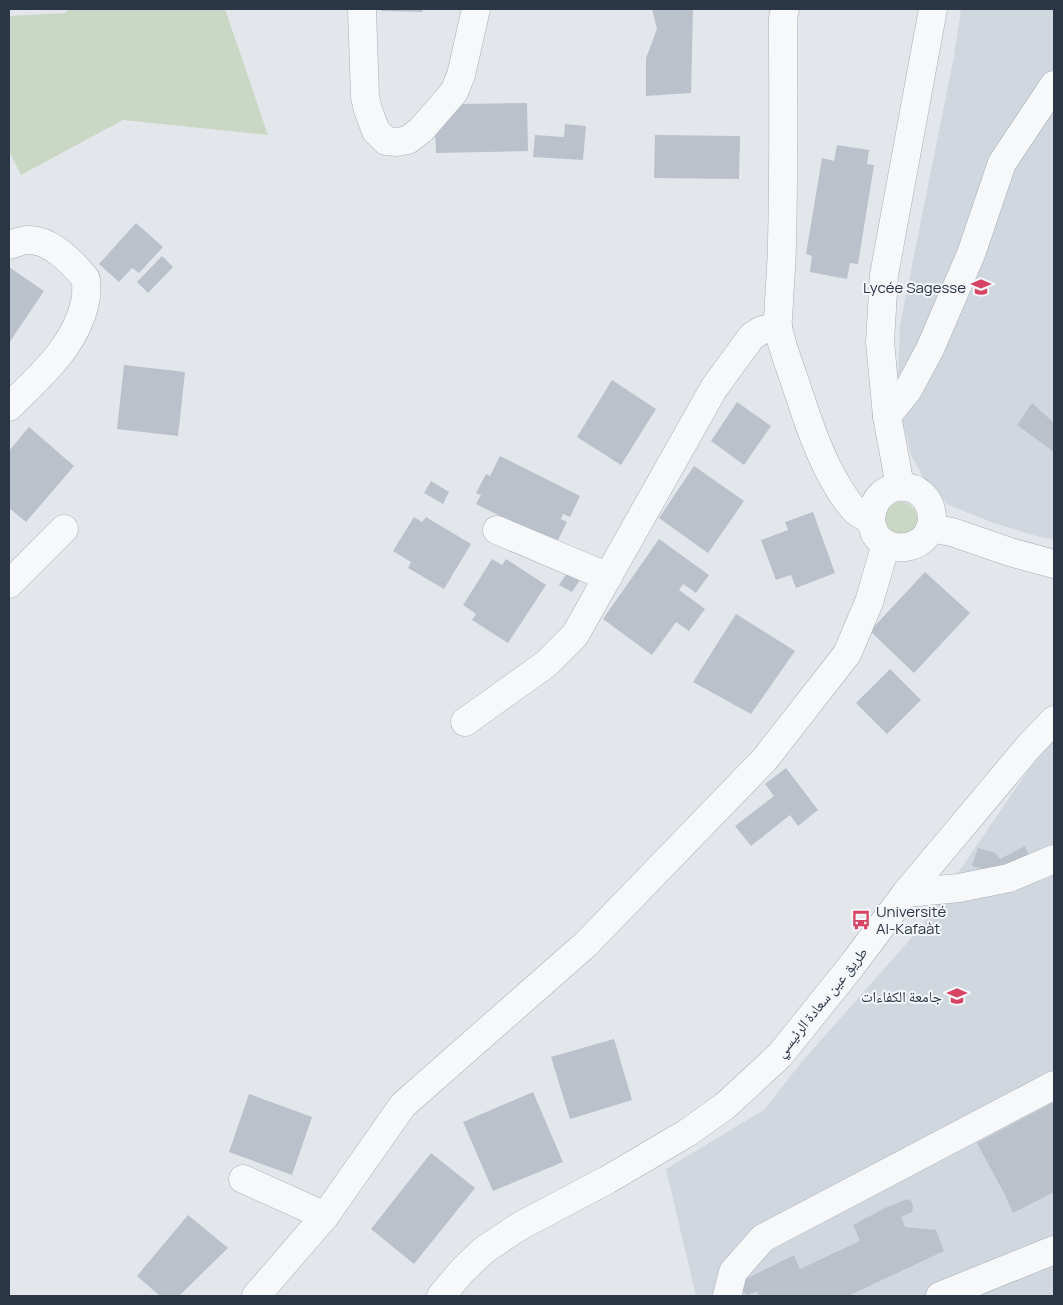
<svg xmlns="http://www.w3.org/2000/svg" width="1063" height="1305" viewBox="0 0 1063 1305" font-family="Manrope,'Noto Naskh Arabic',sans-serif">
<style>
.built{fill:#d1d7de}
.green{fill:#cad7c4}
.building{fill:#bac1ca}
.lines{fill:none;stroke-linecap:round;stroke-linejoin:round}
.minor-casing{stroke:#a8aeb7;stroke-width:29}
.minor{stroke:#f7f8fa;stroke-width:28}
.labels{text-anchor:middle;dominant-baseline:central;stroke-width:4;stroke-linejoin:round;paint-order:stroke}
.poi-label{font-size:15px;fill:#2a3646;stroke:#f4f6f9;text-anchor:end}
.street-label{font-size:15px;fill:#2a3646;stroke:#f4f6f9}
</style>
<rect width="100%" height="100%" fill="#e3e7ec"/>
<g class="built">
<path d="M961,9H1054V540L1036,536L991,522L947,504L924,479L911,455L897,399L900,325L954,56Z"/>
<path d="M1054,740V1296H696L666,1169L764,1110L800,1064L921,927L1029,769Z"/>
</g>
<g class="green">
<path d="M68,9H225L268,135L123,120L21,175L9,151V16L66,13Z"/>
<circle cx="901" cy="518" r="16"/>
</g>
<g class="building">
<path d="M381,9H423L422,12L381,11Z"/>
<path d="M652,9H693L691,93L646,96V58L657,29Z"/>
<path d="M527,103L528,151L436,153L435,132L461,104Z"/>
<path d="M565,124L586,126L583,160L533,157L535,135L564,137Z"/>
<path d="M655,135L740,136L739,179L654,178Z"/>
<path d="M837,145L869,150L867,164L874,165L858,264L850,263L847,279L810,272L812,256L806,254L822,158L834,161Z"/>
<path d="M136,223L163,247L139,273L132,268L119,282L99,264Z"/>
<path d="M162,256L173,267L148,293L137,282Z"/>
<path d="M9,267L44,291L9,343Z"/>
<path d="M124,365L185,372L178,436L117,429Z"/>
<path d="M612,380L656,409L621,465L577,437Z"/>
<path d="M737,402L771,426L744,465L711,441Z"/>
<path d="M1032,403L1054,423V452L1017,425Z"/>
<path d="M29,427L74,466L26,522L9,508V451Z"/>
<path d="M500,456L580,496L570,517L563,514L561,519L567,522L556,544L476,504L481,495L476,493L486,474L490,476Z"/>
<path d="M694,466L744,501L708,553L659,518Z"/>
<path d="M431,481L449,492L443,504L424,493Z"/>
<path d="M813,512L835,573L796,588L791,575L776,580L761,540L788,530L785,522Z"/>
<path d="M414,517L422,522L426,517L471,544L444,589L408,568L411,562L393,551Z"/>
<path d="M659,539L709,575L696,593L683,584L679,590L705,609L689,631L676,622L652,655L603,619Z"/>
<path d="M492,559L502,565L506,559L546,585L508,643L472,620L476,614L463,605Z"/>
<path d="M568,572L580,580L572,592L559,585Z"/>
<path d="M925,572L970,613L914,673L870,631Z"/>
<path d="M736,614L795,651L751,714L693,682Z"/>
<path d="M890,669L921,700L887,734L856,703Z"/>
<path d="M786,768L818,810L798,826L790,815L751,846L735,826L774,796L765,784Z"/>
<path d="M1025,846L1031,861L990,871L972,866L978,848L995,853L1000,859Z"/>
<path d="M614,1039L632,1100L570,1119L551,1057Z"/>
<path d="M533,1092L563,1162L493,1191L463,1122Z"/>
<path d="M249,1094L312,1117L292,1175L229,1152Z"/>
<path d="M1054,1102V1192L1013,1213L1005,1195L977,1143Z"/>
<path d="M431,1153L475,1188L414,1264L371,1229Z"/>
<path d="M907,1199L911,1201L913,1207L912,1212L901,1217L905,1227L936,1230L944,1251L848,1296H759L757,1291L748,1295L740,1290L744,1280L794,1255L800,1269L860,1241L853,1225L885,1208Z"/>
<path d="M188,1215L228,1248L179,1296H160L137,1276Z"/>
</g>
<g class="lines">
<defs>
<g id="minor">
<path d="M362,9L365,97L368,110L376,131L386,141L396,142L408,140L421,130L454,92L461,75L476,9"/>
<path d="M785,9L783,18C783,92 784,167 782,241C782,261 780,282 779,302C779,310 777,320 778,328C782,346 789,365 795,382C807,418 818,454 838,487C843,495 849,505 856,511C861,515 868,518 871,523C873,526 873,530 875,534C891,558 932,548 932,518C931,477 871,474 871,523"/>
<path d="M9,245C15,243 22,240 28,240C50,239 73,263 86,279C86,286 87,295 85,302C76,346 39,377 9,407"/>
<path d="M887,416L908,390L930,349L971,254L1002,163L1054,85"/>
<path d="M900,486L887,416L880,342L884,275L933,9"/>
<path d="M930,528L952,532L1010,552L1054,564"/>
<path d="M497,530L608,577"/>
<path d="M9,584L64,529"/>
<path d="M465,722L546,664L575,635L714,388L752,336L762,330L778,327"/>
<path d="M906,893L959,888L1009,878L1054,859"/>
<path d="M243,1179L325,1216"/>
<path d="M256,1296L325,1216L403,1105L586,944L765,759L847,654L869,602L886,544"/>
<path d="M441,1296L462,1271L484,1250L520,1226L607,1180L687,1133L725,1106L780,1055L853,964L906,893L1030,745L1054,720"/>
<path d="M727,1296L733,1272L763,1238L1054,1085"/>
<path d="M940,1296L1054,1250"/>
</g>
</defs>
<use href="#minor" class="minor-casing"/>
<use href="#minor" class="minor"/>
</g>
<defs>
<symbol id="school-bare" viewBox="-9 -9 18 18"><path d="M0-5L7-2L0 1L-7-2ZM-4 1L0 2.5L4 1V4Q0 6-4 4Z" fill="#d74362" stroke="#f4f6f9" stroke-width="2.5" paint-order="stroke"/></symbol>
<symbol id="bus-bare" viewBox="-9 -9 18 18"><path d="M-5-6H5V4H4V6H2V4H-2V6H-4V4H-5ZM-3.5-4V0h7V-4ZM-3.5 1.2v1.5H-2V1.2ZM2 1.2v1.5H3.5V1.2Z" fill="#d74362" stroke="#f4f6f9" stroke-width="2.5" paint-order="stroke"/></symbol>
<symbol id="university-bare" viewBox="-9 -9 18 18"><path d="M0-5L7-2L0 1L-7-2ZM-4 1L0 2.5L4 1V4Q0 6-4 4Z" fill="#d74362" stroke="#f4f6f9" stroke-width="2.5" paint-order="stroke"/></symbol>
</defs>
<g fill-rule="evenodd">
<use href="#school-bare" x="967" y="273" width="28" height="28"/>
<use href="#bus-bare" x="847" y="906" width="28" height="28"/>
<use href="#university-bare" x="943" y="982" width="28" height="28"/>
</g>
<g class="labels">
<g class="poi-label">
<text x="966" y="287">Lycée Sagesse</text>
<text x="876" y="911" text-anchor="start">Université<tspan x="876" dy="17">Al-Kafaàt</tspan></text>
<text x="942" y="996">جامعة الكفاءات</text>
</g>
<g class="street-label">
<text transform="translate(821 1002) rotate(-51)">طريق عين سعادة الرئيسي</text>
</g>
</g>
<rect width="1063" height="1305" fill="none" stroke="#2a3646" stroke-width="20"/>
</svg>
